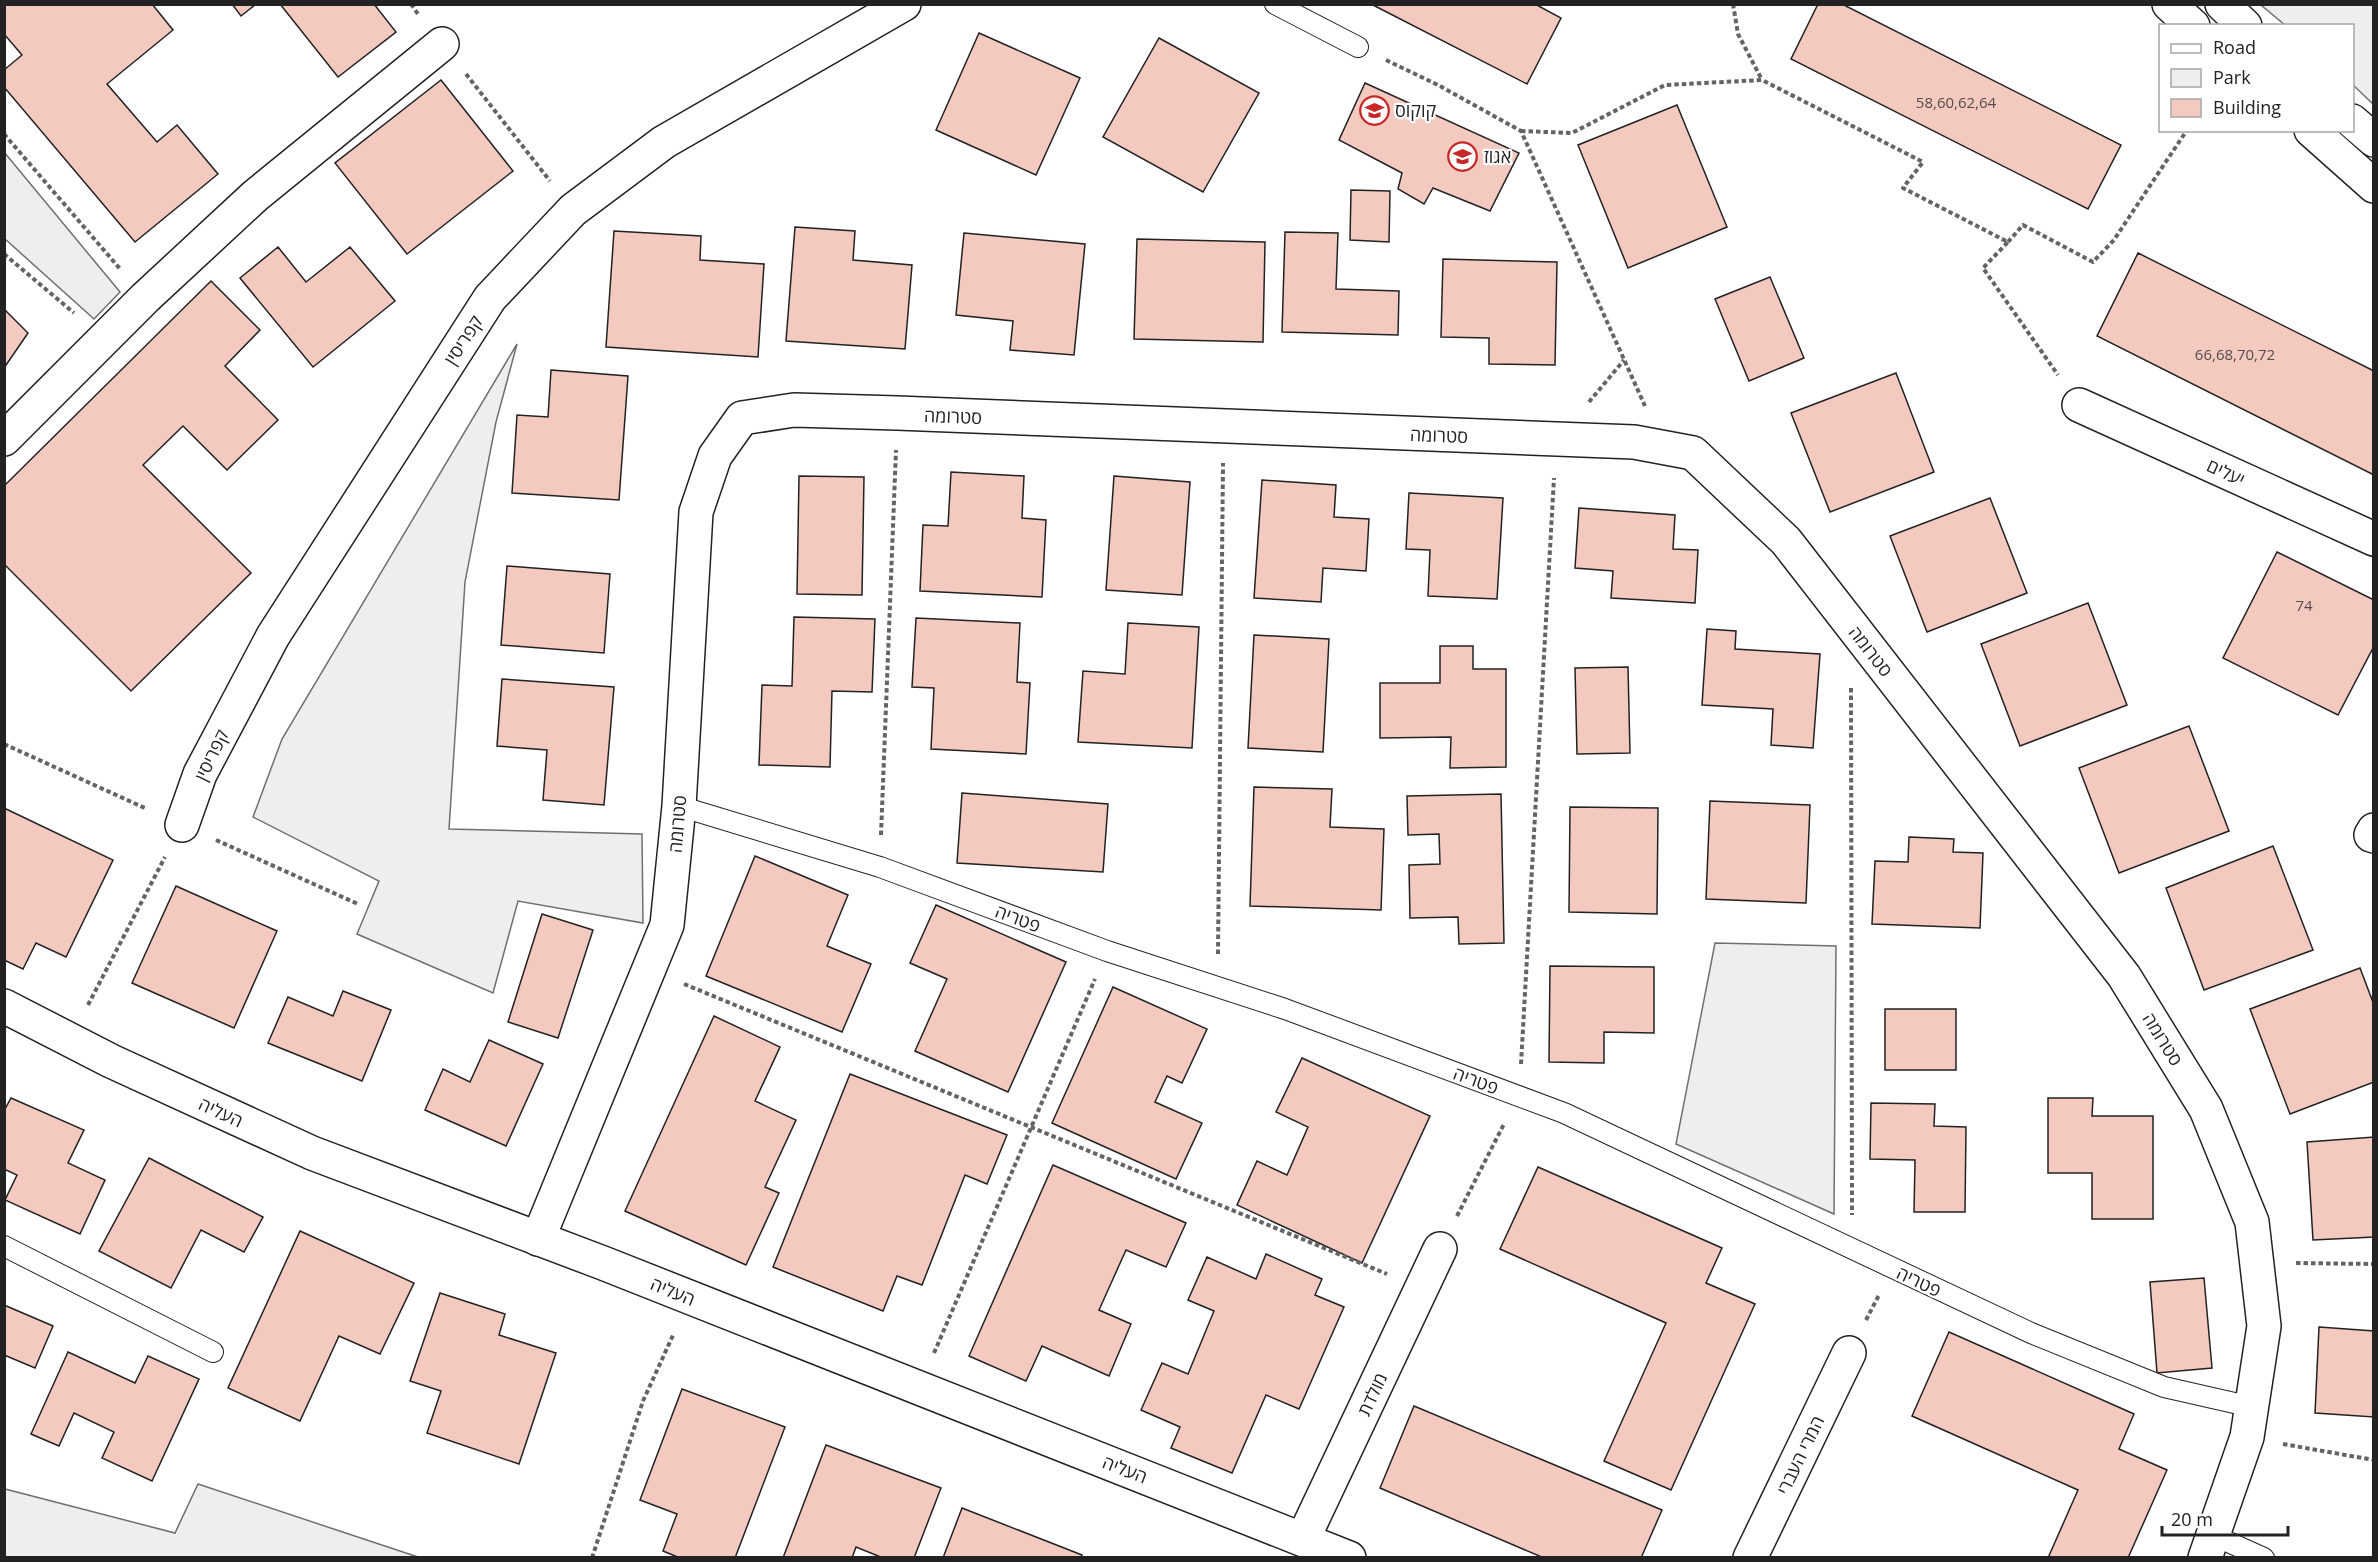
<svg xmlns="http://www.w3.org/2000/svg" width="2378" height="1562" viewBox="0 0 2378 1562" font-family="'Open Sans','Noto Sans Hebrew',sans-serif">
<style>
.green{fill:#eee;stroke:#6f6f6f;stroke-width:1.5}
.building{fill:#f3c9c0;stroke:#222;stroke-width:1.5}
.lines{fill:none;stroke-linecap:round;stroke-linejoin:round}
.lane-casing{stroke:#222;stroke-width:22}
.street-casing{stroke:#222;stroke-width:36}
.secondary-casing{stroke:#222;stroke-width:36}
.path{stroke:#646464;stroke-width:4;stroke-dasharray:4.5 3;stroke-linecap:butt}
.lane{stroke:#fff;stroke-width:20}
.street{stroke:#fff;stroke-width:33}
.secondary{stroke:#fff;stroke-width:33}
.labels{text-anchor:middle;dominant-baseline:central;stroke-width:4.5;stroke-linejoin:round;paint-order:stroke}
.number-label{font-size:15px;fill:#564c4a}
.poi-label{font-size:18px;fill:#222;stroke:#fff;text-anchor:start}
.street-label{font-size:18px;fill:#222;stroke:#fff}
</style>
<rect width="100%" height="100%" fill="#fff"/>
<g class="green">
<path d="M2261,5H2373V104L2353,85L2352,26L2285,25Z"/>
<path d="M4,152L120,292L94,319L5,239Z"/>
<path d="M517,344L496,422L465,582L449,829L642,834L643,923L518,901L493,993L357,934L379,881L253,817L282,739Z"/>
<path d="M1715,943L1836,946L1834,1214L1676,1144Z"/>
<path d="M198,1484L418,1557H5V1489L175,1533Z"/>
</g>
<g class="building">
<path d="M4,4H152L173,30L107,84L157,142L177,125L218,174L135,242L4,87V70L22,55L4,34Z"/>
<path d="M232,4H256L241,16Z"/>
<path d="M280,4H374L396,32L338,77Z"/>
<path d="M1371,4H1535L1561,18L1527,84Z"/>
<path d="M1818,4H1842L2121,145L2088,209L1791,59Z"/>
<path d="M979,33L1080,78L1036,175L936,130Z"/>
<path d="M1159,38L1259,93L1203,192L1103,137Z"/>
<path d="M441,80L513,171L407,254L335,163Z"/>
<path d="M1365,83L1519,153L1490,211L1433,188L1424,204L1398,189L1402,173L1339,140Z"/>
<path d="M1677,105L1727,227L1628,268L1578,145Z"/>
<path d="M1351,190L1390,191L1389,242L1350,240Z"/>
<path d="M795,227L855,231L853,260L912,265L905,349L786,341Z"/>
<path d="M614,231L701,236L700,260L764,264L758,357L606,347Z"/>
<path d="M1285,232L1338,233L1336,289L1399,291L1398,335L1282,332Z"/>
<path d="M964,233L1085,244L1074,355L1010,350L1013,321L956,315Z"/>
<path d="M1137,239L1265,242L1263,342L1134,339Z"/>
<path d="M278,247L306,282L350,247L395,301L313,367L240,278Z"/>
<path d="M2138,253L2374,371V475L2097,336Z"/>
<path d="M1443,259L1557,262L1555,365L1489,364V338L1441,337Z"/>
<path d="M1770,277L1804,358L1749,381L1715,299Z"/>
<path d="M211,281L260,330L225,366L278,420L227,470L183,426L143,465L251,573L131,691L4,564V486Z"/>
<path d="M4,309L28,333L4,368Z"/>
<path d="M551,370L628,376L619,500L512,493L517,415L548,417Z"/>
<path d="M1896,373L1934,472L1830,512L1791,413Z"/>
<path d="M951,472L1024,476L1022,518L1046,520L1042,597L920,591L923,525L948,526Z"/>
<path d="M799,476L864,477L862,595L797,594Z"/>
<path d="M1114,476L1190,482L1182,595L1106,590Z"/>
<path d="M1262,480L1336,485L1334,517L1369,519L1366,571L1323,568L1321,602L1254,598Z"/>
<path d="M1409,493L1503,498L1497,599L1428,596L1430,550L1406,549Z"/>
<path d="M1990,498L2027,593L1927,632L1890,536Z"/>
<path d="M1579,508L1675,515L1673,549L1698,550L1695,603L1611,598L1613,571L1575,568Z"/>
<path d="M2277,552L2374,600V646L2338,715L2223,658Z"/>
<path d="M507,566L610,574L604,653L501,645Z"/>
<path d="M2088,603L2127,705L2020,746L1981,644Z"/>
<path d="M794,617L875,619L872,692L832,691L830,767L759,765L762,685L792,686Z"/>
<path d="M916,618L1020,623L1017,682L1030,683L1026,754L931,749L934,688L912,687Z"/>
<path d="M1128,623L1199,627L1192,748L1078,742L1083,671L1125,674Z"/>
<path d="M1707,629L1736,631L1735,649L1820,654L1813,748L1771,745L1773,709L1702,705Z"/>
<path d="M1254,635L1329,639L1323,752L1248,748Z"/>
<path d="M1440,646H1473V669H1506V767L1450,768L1451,737L1380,738V683H1440Z"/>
<path d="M1628,667L1630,753L1577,754L1575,668Z"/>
<path d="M502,679L614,687L604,805L543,800L547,750L497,746Z"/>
<path d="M2189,726L2229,831L2119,873L2079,768Z"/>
<path d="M1254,787L1332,789L1330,827L1384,829L1381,910L1250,906Z"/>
<path d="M962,793L1108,804L1103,872L957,863Z"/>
<path d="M1501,794L1504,943L1459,944L1458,917L1410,918L1409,865L1440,864L1439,834L1408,835L1407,796Z"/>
<path d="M1710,801L1810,805L1806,903L1706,899Z"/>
<path d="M1570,807L1658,808L1657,914L1569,912Z"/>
<path d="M4,808L113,860L66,957L36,943L23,969L4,960Z"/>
<path d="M1909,837L1954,839L1953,852L1983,853L1980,928L1872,924L1875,861L1908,862Z"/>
<path d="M2273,846L2313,950L2204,990L2166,888Z"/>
<path d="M755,856L848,895L827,946L871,964L842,1032L706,976Z"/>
<path d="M176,886L277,931L234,1028L132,983Z"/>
<path d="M936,905L1066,962L1008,1092L915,1051L947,979L910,963Z"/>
<path d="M542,914L593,930L558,1038L508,1022Z"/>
<path d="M1550,966L1654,967V1033L1604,1032V1063L1549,1062Z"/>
<path d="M2360,968L2374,1005V1082L2290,1114L2250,1009Z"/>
<path d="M1113,987L1207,1029L1182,1083L1167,1076L1155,1102L1202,1123L1176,1179L1052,1123Z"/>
<path d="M343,991L391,1010L362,1081L268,1043L288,997L333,1016Z"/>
<rect x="1885" y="1009" width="71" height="61"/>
<path d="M714,1016L780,1047L755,1101L796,1120L765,1187L779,1193L746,1265L625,1211Z"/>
<path d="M489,1040L543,1064L506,1146L425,1110L443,1069L470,1082Z"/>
<path d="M1302,1058L1430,1116L1362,1263L1237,1205L1257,1161L1287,1175L1308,1127L1276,1112Z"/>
<path d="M850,1074L1007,1135L987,1184L965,1175L922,1285L897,1276L883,1311L773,1267Z"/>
<path d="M11,1098L84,1130L68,1163L105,1180L80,1234L5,1200L17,1175L4,1169V1111Z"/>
<path d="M2048,1098H2093L2092,1116H2153V1219H2092V1173H2048Z"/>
<path d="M1871,1103L1935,1104L1934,1126L1966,1127L1965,1212H1914L1915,1160L1870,1159Z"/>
<path d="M2374,1137V1237L2313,1240L2307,1142Z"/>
<path d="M149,1158L263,1217L244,1252L201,1230L171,1288L99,1251Z"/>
<path d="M1053,1165L1186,1223L1166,1267L1126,1250L1099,1310L1131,1324L1109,1376L1042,1346L1026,1381L969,1356Z"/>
<path d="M1538,1167L1722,1248L1706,1283L1755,1304L1671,1490L1604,1461L1666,1323L1500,1249Z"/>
<path d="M300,1231L414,1283L380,1354L339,1336L300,1421L228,1388Z"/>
<path d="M1266,1254L1322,1279L1315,1295L1344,1307L1299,1409L1266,1395L1232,1473L1171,1448L1180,1427L1141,1410L1162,1363L1188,1374L1214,1311L1188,1300L1207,1257L1256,1279Z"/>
<path d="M2204,1278L2212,1368L2157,1373L2150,1282Z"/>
<path d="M440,1293L505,1314L499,1335L556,1353L519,1464L427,1433L441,1391L410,1381Z"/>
<path d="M4,1305L53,1326L35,1368L4,1355Z"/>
<path d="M2319,1327L2374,1331V1417L2315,1413Z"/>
<path d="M1949,1332L2134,1414L2119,1449L2167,1470L2128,1558H2048L2078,1490L1912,1416Z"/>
<path d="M68,1352L135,1383L148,1356L199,1379L152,1481L102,1458L114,1432L74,1413L59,1446L31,1434Z"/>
<path d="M682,1389L785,1427L735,1558H680L663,1551L677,1514L640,1500Z"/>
<path d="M1414,1406L1662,1510L1641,1558H1544L1380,1488Z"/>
<path d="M826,1445L941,1488L914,1558H883L856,1547L852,1558H783Z"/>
<path d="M962,1508L1082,1555L1081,1558H943Z"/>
</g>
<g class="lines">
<defs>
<g id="lane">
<path d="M1275,4L1358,47"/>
<path d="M679,806L880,867L1107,951L1285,1009L1564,1113L2031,1333L2164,1387L2252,1407"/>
<path d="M4,1246L213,1352"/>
<path d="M2215,1536L2264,1558"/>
</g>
<g id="street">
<path d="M2079,405L2374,539"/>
<path d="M4,439L145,298L255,196L442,44"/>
<path d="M182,825L200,774L273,636L490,298L573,210L664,142L904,4"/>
<path d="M2374,830L2371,835L2374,836"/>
<path d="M4,1006L111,1061L312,1153L603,1263L1349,1558"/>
<path d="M538,1239L667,925L679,806L696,512L715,456L742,418L794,410L897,413L1634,442L1693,453L1786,541L2124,976L2206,1109L2252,1222L2264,1326L2247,1437L2205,1558"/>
<path d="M1303,1539L1440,1249"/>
<path d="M1750,1558L1849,1353"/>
</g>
<g id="secondary">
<path d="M2169,4L2193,26"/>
<path d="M2222,4L2245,26"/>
<path d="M2352,121L2374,140"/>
<path d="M2311,130L2374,186"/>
</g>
</defs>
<use href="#lane" class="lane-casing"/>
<use href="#street" class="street-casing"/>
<use href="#secondary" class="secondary-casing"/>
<g class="path">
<path d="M411,4L418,14"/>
<path d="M1733,4L1738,34L1762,80"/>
<path d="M1386,60L1438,85L1521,131L1645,406"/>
<path d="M466,74L550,181"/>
<path d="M1521,131L1572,133L1665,85L1762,80L1923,162L1903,188L2008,242L1983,268L2058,375"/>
<path d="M4,134L121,270"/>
<path d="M2008,242L2023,225L2093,262L2114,240L2187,130"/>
<path d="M4,254L74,313"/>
<path d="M1589,402L1624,360"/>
<path d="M1851,688L1852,1215"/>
<path d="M4,744L147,809"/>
<path d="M881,835L896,450"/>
<path d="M216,840L358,904"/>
<path d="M1218,954L1223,463"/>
<path d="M684,984L1387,1274"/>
<path d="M88,1005L165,857"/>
<path d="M1521,1064L1554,478"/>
<path d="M1457,1216L1504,1124"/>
<path d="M2296,1263L2374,1264"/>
<path d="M1866,1320L1879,1295"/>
<path d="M934,1353L1095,979"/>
<path d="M2283,1444L2374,1460"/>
<path d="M592,1558L643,1401L674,1333"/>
</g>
<use href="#lane" class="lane"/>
<use href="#street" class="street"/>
<use href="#secondary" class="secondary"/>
</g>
<defs>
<symbol id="school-ring" viewBox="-11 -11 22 22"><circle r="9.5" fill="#fff" stroke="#c62828" stroke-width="1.5"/><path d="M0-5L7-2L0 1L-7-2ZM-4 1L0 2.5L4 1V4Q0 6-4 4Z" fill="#c62828"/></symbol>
</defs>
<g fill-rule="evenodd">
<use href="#school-ring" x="1358" y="94" width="33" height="33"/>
<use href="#school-ring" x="1446" y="140" width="33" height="33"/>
</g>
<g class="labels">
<g class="number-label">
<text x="1956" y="102">58,60,62,64</text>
<text x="2235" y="354">66,68,70,72</text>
<text x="2304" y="605">74</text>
</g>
<g class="poi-label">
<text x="1395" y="110">קוקוס</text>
<text x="1484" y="156">אגוז</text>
</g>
<g class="street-label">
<text transform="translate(463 340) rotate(-57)">קפריסין</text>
<text transform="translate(953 416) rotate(2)">סטרומה</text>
<text transform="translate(1439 435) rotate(2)">סטרומה</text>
<text transform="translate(2226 472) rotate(25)">יעלים</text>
<text transform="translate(1871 651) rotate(52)">סטרומה</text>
<text transform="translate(211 755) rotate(-64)">קפריסין</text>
<text transform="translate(677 824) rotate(-85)">סטרומה</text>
<text transform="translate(1018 918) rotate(20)">פטריה</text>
<text transform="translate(2163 1039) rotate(58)">סטרומה</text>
<text transform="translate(1476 1080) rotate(20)">פטריה</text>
<text transform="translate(221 1112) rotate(25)">העליה</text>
<text transform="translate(1919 1281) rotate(25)">פטריה</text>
<text transform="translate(673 1291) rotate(22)">העליה</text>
<text transform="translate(1372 1394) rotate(-65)">מולדת</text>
<text transform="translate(1800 1455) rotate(-64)">המרי העברי</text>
<text transform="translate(1125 1469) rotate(21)">העליה</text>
</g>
</g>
<rect width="2378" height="1562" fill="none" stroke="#222222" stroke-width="12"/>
<rect x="2159" y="24" width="195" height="108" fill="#ffffff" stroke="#a7a7a7" stroke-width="1.5"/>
<rect x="2171" y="44" width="30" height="9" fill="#ffffff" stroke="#a7a7a7" stroke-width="1.5"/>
<text x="2213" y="54" font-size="18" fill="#222222">Road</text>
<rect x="2171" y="69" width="30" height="18" fill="#eeeeee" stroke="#a7a7a7" stroke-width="1.5"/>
<text x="2213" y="84" font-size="18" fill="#222222">Park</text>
<rect x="2171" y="99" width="30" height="18" fill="#f3c9c0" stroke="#a7a7a7" stroke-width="1.5"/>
<text x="2213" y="114" font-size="18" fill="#222222">Building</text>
<path d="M2162 1526v9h126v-9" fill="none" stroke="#222222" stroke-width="3"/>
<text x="2171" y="1526" font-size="18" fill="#222222" stroke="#ffffff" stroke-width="4.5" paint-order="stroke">20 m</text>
</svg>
